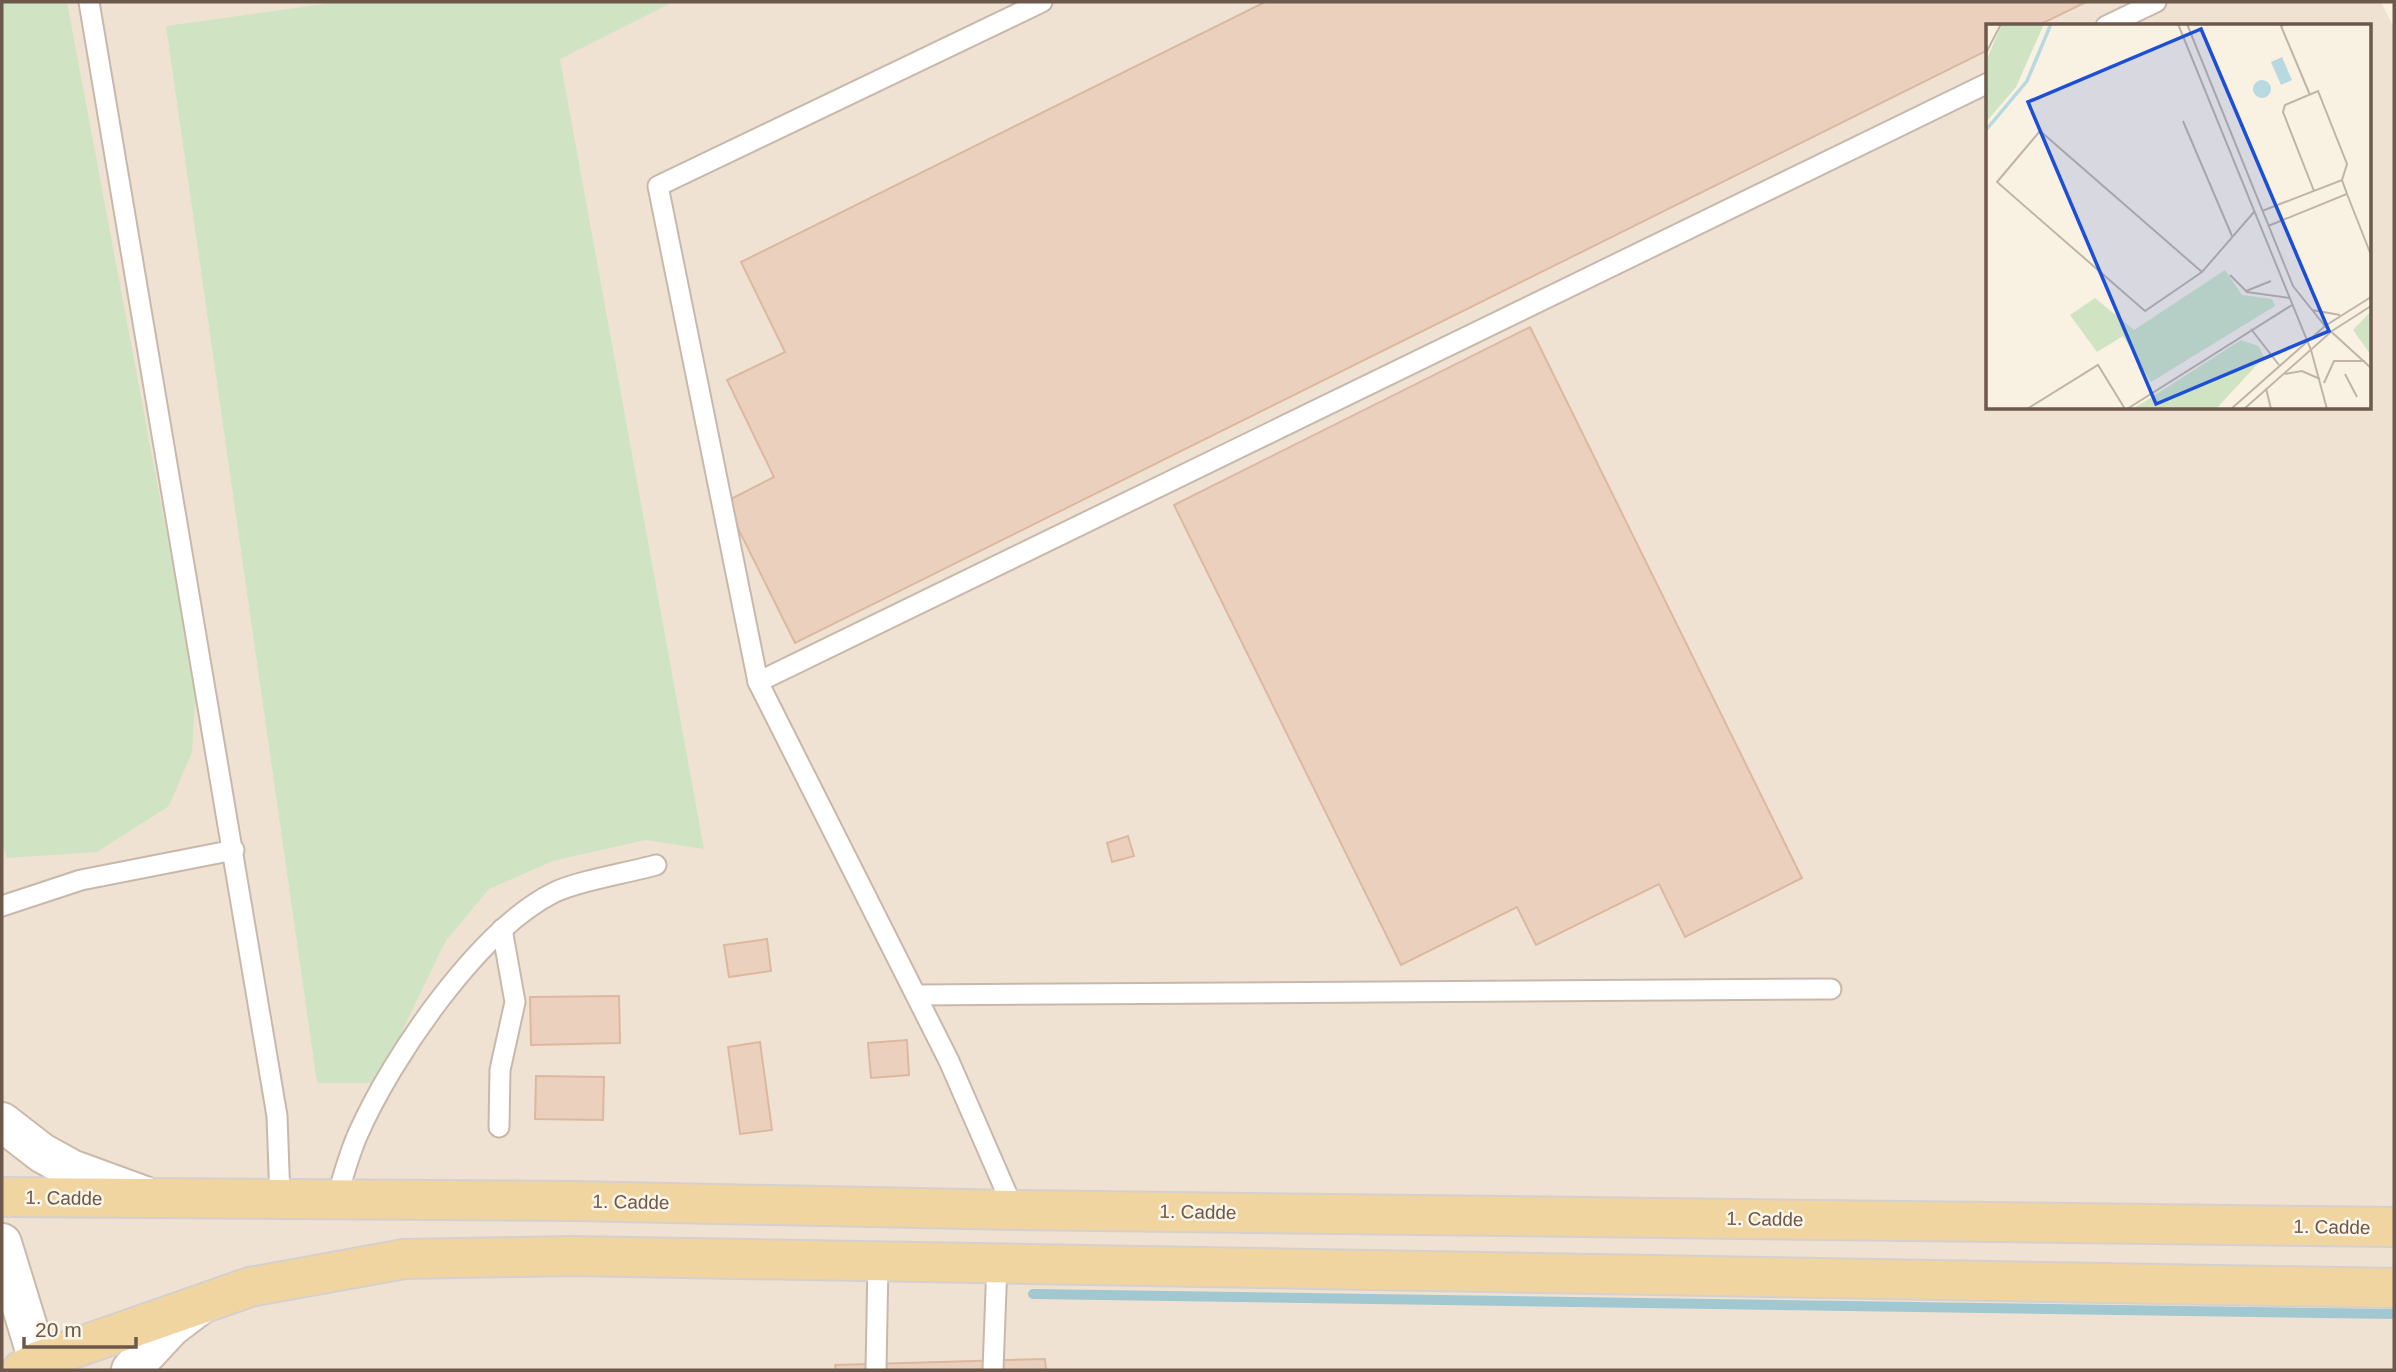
<svg xmlns="http://www.w3.org/2000/svg" width="2396" height="1372" viewBox="0 0 2396 1372" font-family="Helvetica,sans-serif">
<style>
.residential{fill:#f0e2d2;fill-rule:evenodd}
.green{fill:#d0e4c3}
.lines{fill:none;stroke-linecap:round;stroke-linejoin:round}
.stream{stroke:#a1c8d0;stroke-width:10}
.building{fill:#ebd0bd;stroke:#dcb89f;stroke-width:2}
.service-casing{stroke:#c8b8ab;stroke-width:23}
.secondary-casing{stroke:#cbb9a9;stroke-width:42}
.primary-casing{stroke:#d6d0cd;stroke-width:42}
.service{stroke:#fff;stroke-width:19}
.secondary{stroke:#fff;stroke-width:38}
.primary{stroke:#f1d5a1;stroke-width:38}
.labels{text-anchor:middle;dominant-baseline:central;stroke-width:5;stroke-linejoin:round;paint-order:stroke}
.street-label{font-size:19px;fill:#6d584c;stroke:#fcf5e8}
.inset-river{fill:none;stroke:#b9d9e0;stroke-width:3.5}
.inset-road{fill:none;stroke:#c1b4a6;stroke-width:2}
.view{fill:#1d4ed8;fill-opacity:0.15;stroke:#1d4ed8;stroke-width:3.5}
.inset-edge{fill:none;stroke:#6d584c;stroke-width:3.5}
</style>
<rect width="100%" height="100%" fill="#f9f1e2"/>
<path class="residential" d="M2,2H2381L2394,28V1370H2ZM1988,26H2370V408H1988Z"/>
<g class="green">
<path d="M2,2H67L196,690L192,752L169,806L97,852L7,858L2,843Z"/>
<path d="M338,2H673L560,59L704,849L645,840L553,861L489,889L445,942L377,1083H317L166,26Z"/>
</g>
<g class="lines">
<path class="stream" d="M1033,1294L2394,1314"/>
</g>
<g class="building">
<path d="M1265,2H2086L2037,26H1988V50L795,643L725,502L774,477L727,380L785,352L741,262Z"/>
<path d="M1530,327L1802,878L1685,937L1659,884L1536,945L1517,907L1401,965L1174,505Z"/>
<path d="M1128,836L1134,856L1112,862L1107,843Z"/>
<path d="M767,939L771,971L729,977L724,945Z"/>
<path d="M619,996L620,1043L531,1045L530,997Z"/>
<path d="M907,1040L909,1075L871,1078L868,1043Z"/>
<path d="M760,1042L772,1130L740,1134L728,1047Z"/>
<path d="M536,1076L604,1077L603,1120L535,1119Z"/>
<path d="M1045,1359L1046,1370H836L835,1365Z"/>
</g>
<g class="lines">
<defs>
<g id="service">
<path d="M89,2L277,1116L280,1199"/>
<path d="M2106,26L2156,2"/>
<path d="M758,682L1988,83"/>
<path d="M2,906L81,880L234,850"/>
<path d="M916,995L1831,989"/>
<path d="M499,1127L500,1070L515,1002L502,929"/>
<path d="M336,1199C343,1178 349,1154 358,1134C392,1057 478,931 553,893C576,881 628,873 656,865"/>
<path d="M1014,1210L949,1061L758,682L658,186L1042,2"/>
<path d="M876,1370L878,1262"/>
<path d="M993,1370L997,1263"/>
</g>
<g id="secondary">
<path d="M2,1122L42,1153L71,1169L145,1196"/>
<path d="M2,1243L41,1370"/>
<path d="M131,1370L171,1327L200,1305"/>
</g>
<g id="primary">
<path d="M2,1197L574,1201L1014,1210L2394,1227"/>
<path d="M22,1370L38,1361L250,1287L404,1259L572,1256L2394,1288"/>
</g>
</defs>
<use href="#service" class="service-casing"/>
<use href="#secondary" class="secondary-casing"/>
<use href="#primary" class="primary-casing"/>
<use href="#service" class="service"/>
<use href="#secondary" class="secondary"/>
<use href="#primary" class="primary"/>
</g>
<g class="labels">
<g class="street-label">
<text transform="translate(64 1198) rotate(1)">1. Cadde</text>
<text transform="translate(631 1202) rotate(1)">1. Cadde</text>
<text transform="translate(1198 1212) rotate(1)">1. Cadde</text>
<text transform="translate(1765 1219) rotate(1)">1. Cadde</text>
<text transform="translate(2332 1227) rotate(1)">1. Cadde</text>
</g>
</g>
<g transform="translate(1986 24)">
<rect width="385" height="385" fill="#f9f1e2"/>
<path d="M16,0H58L30,63L0,98V37ZM239,246L256,271L286,275L289,282L165,358L137,312L111,328L84,291L109,274L148,306ZM385,287V331L367,306ZM255,316L272,322L278,333L230,385H147Z" fill="#d0e4c3"/>
<path d="M296,33L306,56L295,61L285,38ZM267 65a9 9 0 1 1 18 0a9 9 0 1 1-18 0Z" fill="#b9d9e0"/>
<path class="inset-river" d="M0,106L41,57L65,0"/>
<path class="inset-road" d="M192,0L325,326L341,385M201,0L307,262L339,302L385,344M300,0L295,2L324,71M0,29L15,0M197,97L246,212M328,167L297,88L299,81L332,67L361,140L356,156M361,170L385,231M276,187L356,156L361,170L282,202M216,248L54,107L11,158L159,287L216,248L268,188M244,251L261,268L303,274M260,267L285,257M326,286L354,291M265,305L293,341M299,350L316,347L334,355M359,350L371,373M338,359L348,337H379M280,364L285,385M41,385L112,341L139,385M141,385L306,281M245,385L339,302L385,273M258,385L346,307L385,282"/>
<path class="view" d="M215,5L343,307L170,380L42,78Z"/>
<rect width="385" height="385" class="inset-edge"/>
</g>
<rect width="2396" height="1372" fill="none" stroke="#6d584c" stroke-width="7"/>
<path d="M24 1337v10h112v-10" fill="none" stroke="#6d584c" stroke-width="3.5"/>
<text x="35" y="1337" font-size="21" fill="#6d584c" stroke="#fcf5e8" stroke-width="5" paint-order="stroke">20 m</text>
</svg>
